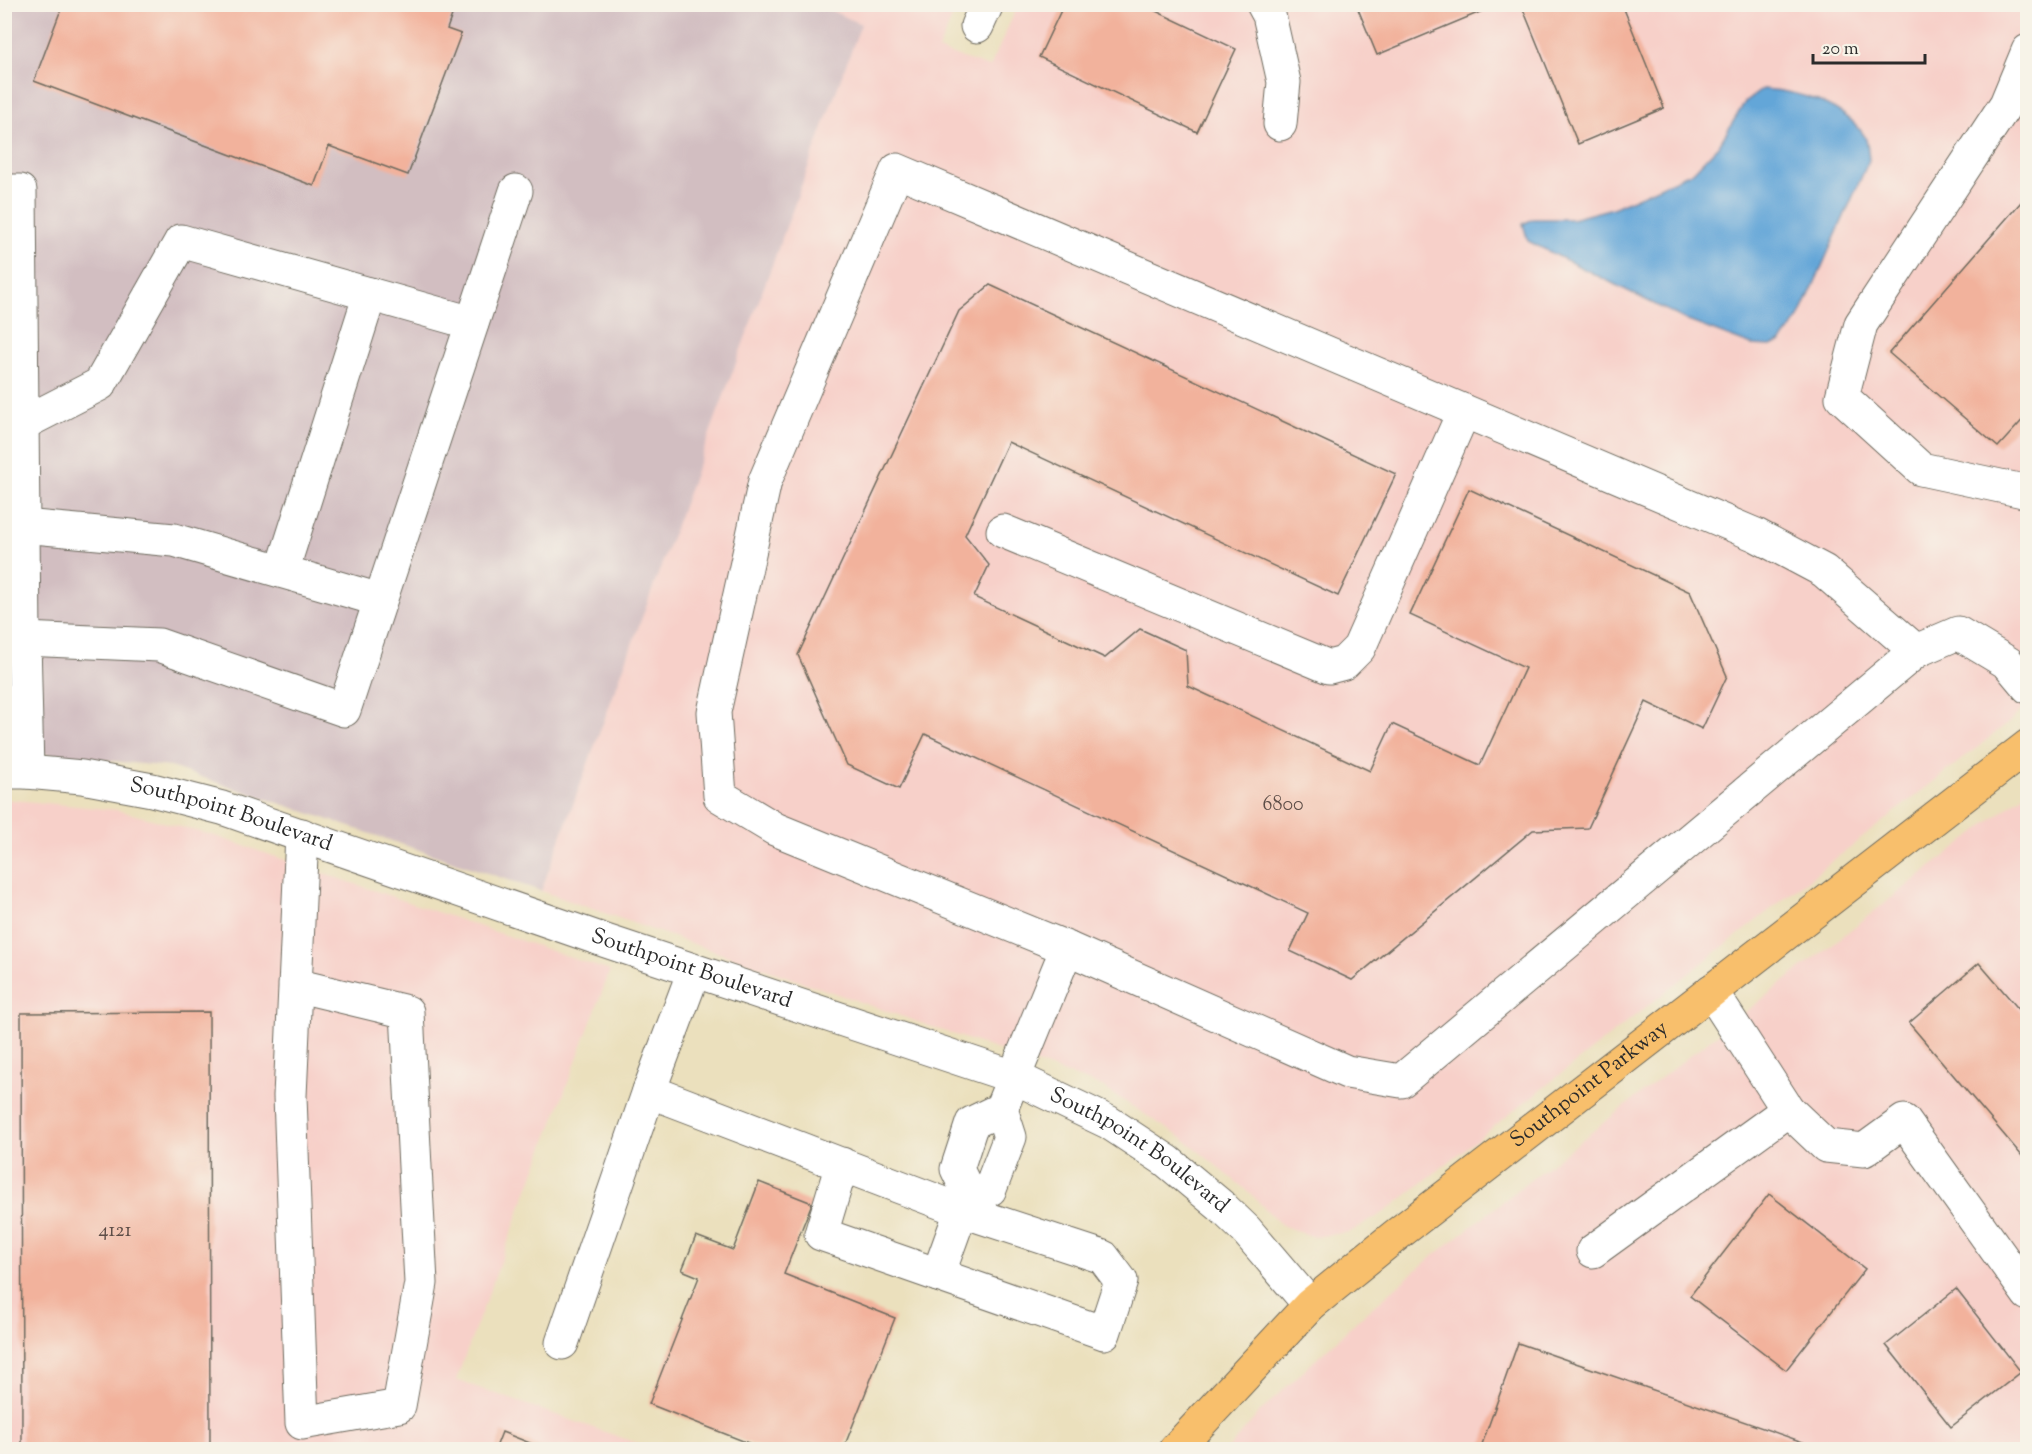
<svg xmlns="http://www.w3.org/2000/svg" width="2032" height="1454" viewBox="0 0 2032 1454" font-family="'Sorts Mill Goudy',serif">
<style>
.built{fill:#f7d0c9;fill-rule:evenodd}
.industrial{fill:#d2bec1}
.water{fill:#64a6d8;stroke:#486882;stroke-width:1.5}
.building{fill:#f2b29c}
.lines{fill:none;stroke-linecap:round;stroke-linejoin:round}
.minor-casing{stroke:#6e6a5e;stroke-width:35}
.major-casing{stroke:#6e6a5e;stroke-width:35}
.minor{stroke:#fff;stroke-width:33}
.major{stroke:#f8bf6c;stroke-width:33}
.labels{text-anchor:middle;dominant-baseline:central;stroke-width:4.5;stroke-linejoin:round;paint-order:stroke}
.number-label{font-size:20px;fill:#5d4d47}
.street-label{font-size:22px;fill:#2b2b2b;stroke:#f7f3e8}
</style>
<rect width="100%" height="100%" fill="#f7f3e8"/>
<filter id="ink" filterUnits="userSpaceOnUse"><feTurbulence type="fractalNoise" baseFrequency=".0167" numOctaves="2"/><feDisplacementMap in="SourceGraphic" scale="12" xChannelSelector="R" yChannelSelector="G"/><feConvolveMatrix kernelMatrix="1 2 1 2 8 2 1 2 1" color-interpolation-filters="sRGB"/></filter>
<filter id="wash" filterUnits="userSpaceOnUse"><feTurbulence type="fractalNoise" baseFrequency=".008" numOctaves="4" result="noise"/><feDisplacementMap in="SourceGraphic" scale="24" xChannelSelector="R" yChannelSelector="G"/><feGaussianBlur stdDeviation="1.35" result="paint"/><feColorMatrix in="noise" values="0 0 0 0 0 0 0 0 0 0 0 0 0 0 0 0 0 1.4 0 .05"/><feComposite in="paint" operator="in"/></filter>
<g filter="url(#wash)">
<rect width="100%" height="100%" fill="#ebe0bd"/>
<g class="built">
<path d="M816,5H958L938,50L990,67L1018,5H2027V705L2007,724L1385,1212L1350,1232L1314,1237L1281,1225L1251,1194L1185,1140L1099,1085L541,891L860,24ZM1745,102L1868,160L1799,318L1781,342L1752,345L1721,332L1533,219H1572L1613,208L1693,172L1719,145Z"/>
<path d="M2027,792V1449L1227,1450L1261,1411L1362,1316L1428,1260Z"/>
<path d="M4,799L117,810L215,836L610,971L456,1380L654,1449H5Z"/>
</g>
<path class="industrial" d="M816,4L861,24L541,891L171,767L5,750V5Z"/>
<path class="water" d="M1763,89C1798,91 1846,105 1865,137C1868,144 1868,153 1869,160L1799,318L1781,342L1771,346L1752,345L1688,321L1528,241L1523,224L1533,219H1572L1613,208L1693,172L1719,145L1745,102Z"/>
<g id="blocks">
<g class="building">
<path d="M63,4H456L447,29L461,34L408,175L329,146L314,186L34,81Z"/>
<path d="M1064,4H1141L1236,49L1197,132L1039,57Z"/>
<path d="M1356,4H1497V5L1377,55Z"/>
<path d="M1521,4H1622L1664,108L1578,144Z"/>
<path d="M2028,194V414L1998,447L1889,353Z"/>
<path d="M990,285L1396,474L1338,596L1008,442L965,535L989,565L974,597L1105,658L1140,629L1186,650L1188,686L1370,771L1392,724L1480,765L1525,668L1410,615L1469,489L1690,592L1727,676L1702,729L1646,702L1588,828L1533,830L1352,980L1290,951L1308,913L925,734L899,789L847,765L798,655L959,311Z"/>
<path d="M1979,963L2028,1020V1163L1909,1023Z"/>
<path d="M209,1012L210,1450H22L21,1013Z"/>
<path d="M759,1182L812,1203L784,1274L895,1318L843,1450H766L649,1404L699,1277L682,1270L696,1236L733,1250Z"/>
<path d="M1769,1194L1865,1269L1786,1370L1690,1296Z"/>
<path d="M1956,1289L2021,1372L1951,1427L1886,1345Z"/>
<path d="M1518,1343L1823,1449V1450H1480Z"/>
<path d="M502,1432L545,1449V1450H495Z"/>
</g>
</g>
</g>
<g filter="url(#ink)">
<use href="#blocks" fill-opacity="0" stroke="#6e6a5e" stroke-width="1.5"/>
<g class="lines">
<defs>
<g id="minor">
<path d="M1263,4L1269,15L1284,82L1280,124"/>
<path d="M977,26L987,4"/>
<path d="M2028,51L2006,104L1861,324L1842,397L1921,469L2028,492"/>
<path d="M4,191H20L24,639L27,772"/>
<path d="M22,424L100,384L181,241L472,323"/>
<path d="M23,526L174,540L380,600"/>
<path d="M1003,531L1329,667L1344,663L1359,648L1464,411"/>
<path d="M282,571L370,294"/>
<path d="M24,639L159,645L344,710L516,191"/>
<path id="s1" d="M4,772H27L82,777L152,790L222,808L606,941L1014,1077L1108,1122L1167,1161L1221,1206L1246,1230L1310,1305"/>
<path d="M1067,948L1347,1072L1401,1081L1916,651"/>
<path d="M295,985L407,1012L421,1283L399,1406L302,1423L290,1096L302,835"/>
<path d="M1711,991L1788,1110L1826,1146L1864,1150L1904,1121L2028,1294"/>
<path d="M649,1091L963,1211L1103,1257L1121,1281L1104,1333L821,1234L842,1164"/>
<path d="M968,1192L990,1189L1010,1137L1001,1109"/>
<path d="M1593,1251L1788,1110"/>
<path d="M938,1275L968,1192L957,1169L972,1123L1001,1109L1067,948L775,829L720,796L714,712L765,481L897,170L1756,535L1824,571L1916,651L1958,633L2008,663L2028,687"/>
<path d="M562,1343L649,1091L694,971"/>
</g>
<g id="major">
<path id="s2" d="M1175,1450L1310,1305L1395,1236L2028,746"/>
</g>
</defs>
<use href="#minor" class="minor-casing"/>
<use href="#major" class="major-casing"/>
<use href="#minor" class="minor"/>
<use href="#major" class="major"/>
</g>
</g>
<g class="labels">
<g class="number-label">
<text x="1283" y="805">6800</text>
<text x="115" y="1231">4121</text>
</g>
<g class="street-label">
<text stroke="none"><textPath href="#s1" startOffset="232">Southpoint Boulevard</textPath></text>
<text stroke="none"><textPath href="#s1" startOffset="718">Southpoint Boulevard</textPath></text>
<text stroke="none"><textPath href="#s2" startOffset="554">Southpoint Parkway</textPath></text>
<text stroke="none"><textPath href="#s1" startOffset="1204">Southpoint Boulevard</textPath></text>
</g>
</g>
<rect width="2032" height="1454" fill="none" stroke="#f7f3e8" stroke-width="24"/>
<path d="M1813 54v9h112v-9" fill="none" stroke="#2b2b2b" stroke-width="3"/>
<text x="1822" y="54" font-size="18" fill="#2b2b2b" stroke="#f7f3e8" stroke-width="4.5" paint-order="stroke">20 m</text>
</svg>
